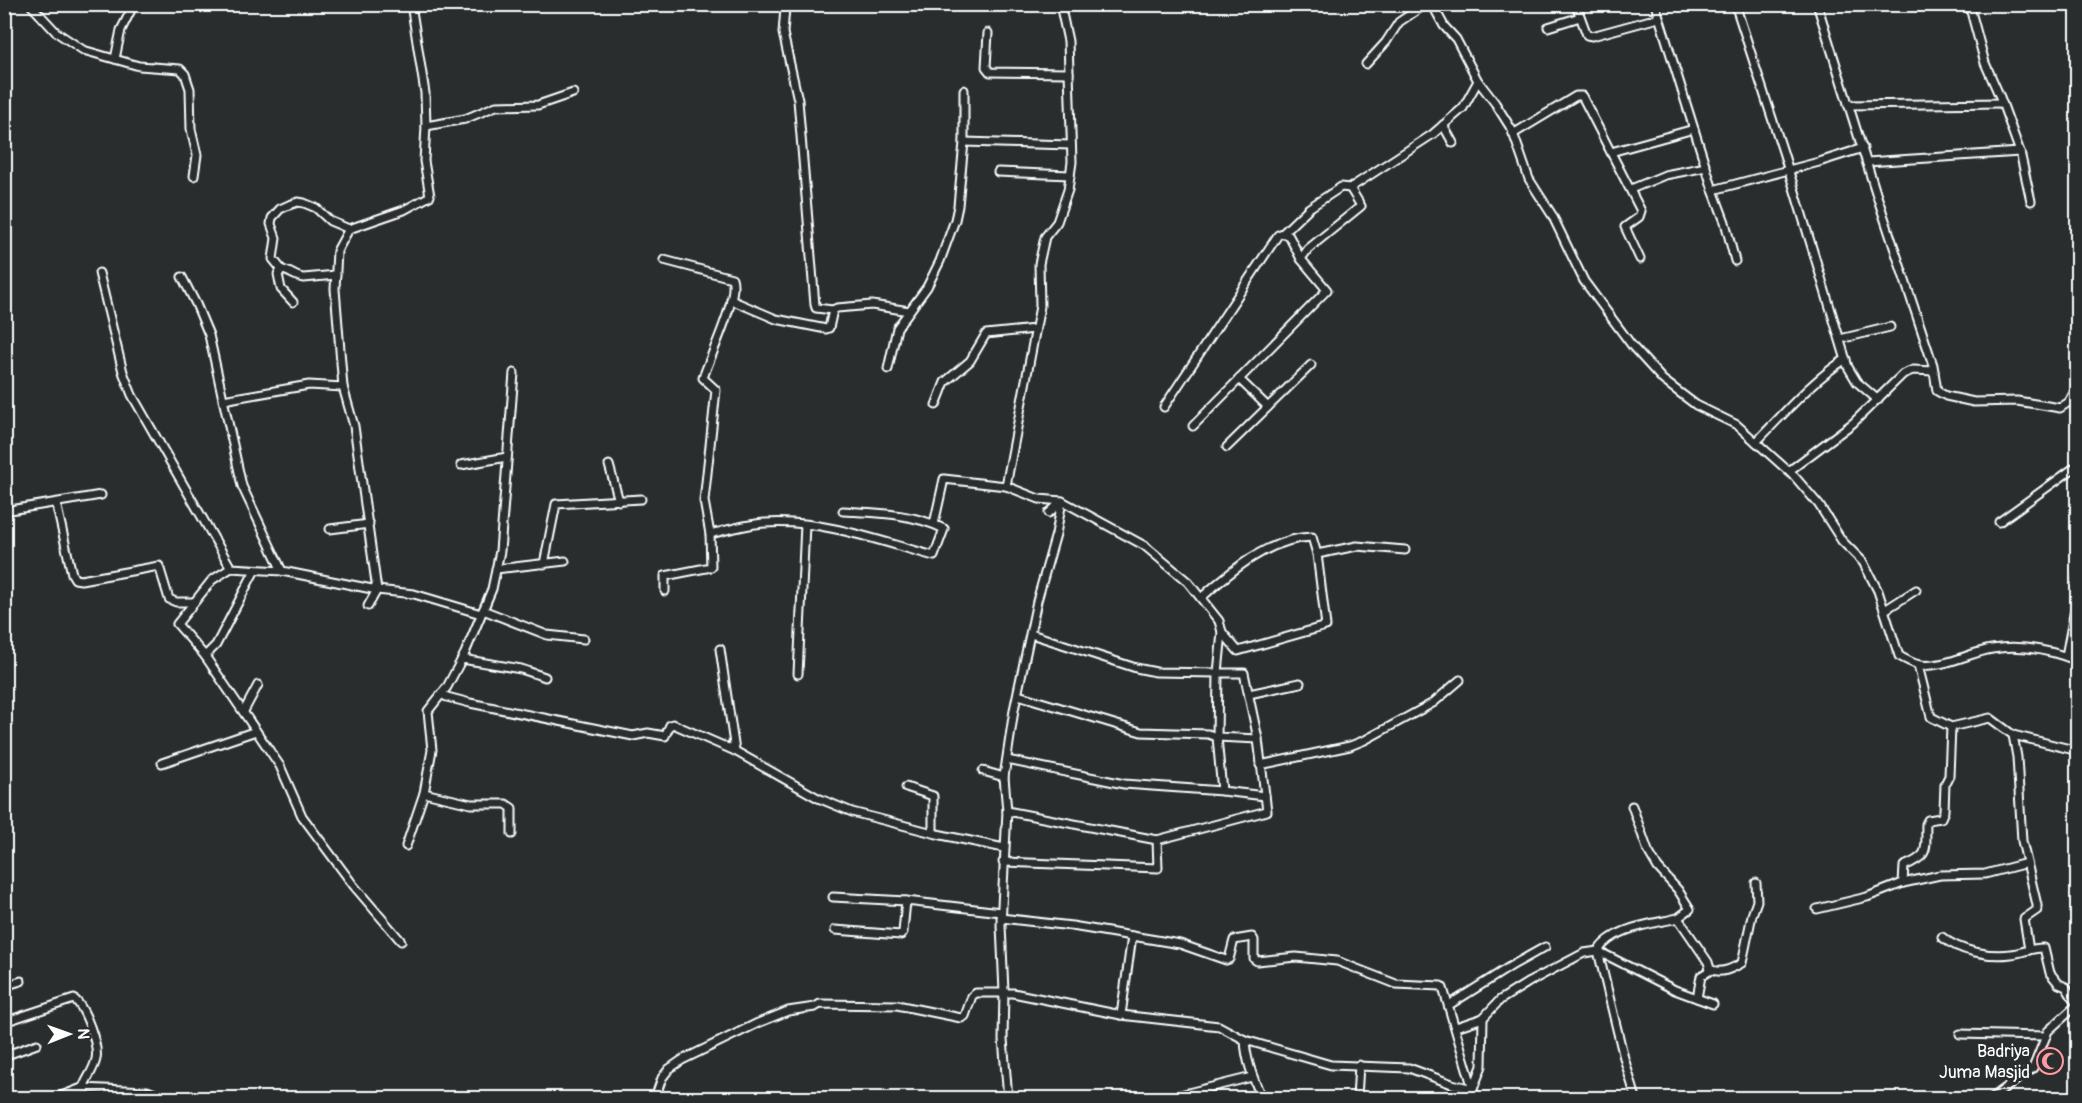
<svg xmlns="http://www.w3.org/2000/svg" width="2082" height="1103" viewBox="0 0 2082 1103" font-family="Pangolin,sans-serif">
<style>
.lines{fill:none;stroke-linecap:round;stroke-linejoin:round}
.minor-casing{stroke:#fff;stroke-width:11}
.minor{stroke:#2a2d2e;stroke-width:7}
.labels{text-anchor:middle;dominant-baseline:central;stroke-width:6;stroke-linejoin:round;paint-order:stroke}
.poi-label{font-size:18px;fill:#fff;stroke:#2a2d2e;text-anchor:end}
</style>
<rect width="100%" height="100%" fill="#2a2d2e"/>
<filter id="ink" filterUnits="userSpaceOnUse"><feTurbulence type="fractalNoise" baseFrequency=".0167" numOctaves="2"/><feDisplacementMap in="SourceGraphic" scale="12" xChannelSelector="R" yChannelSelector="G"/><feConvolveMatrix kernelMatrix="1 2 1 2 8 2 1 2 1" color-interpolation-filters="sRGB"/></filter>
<g filter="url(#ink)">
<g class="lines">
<defs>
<g id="minor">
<path d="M30,4L56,32L83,50L139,66L180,69L185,74L190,89L191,129L197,155L194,176"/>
<path d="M824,4L796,5L785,8L783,33L798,100L815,305L816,308L833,310"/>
<path d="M1432,4L1444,26L1456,39L1478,81L1495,103L1512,130L1529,179L1552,215L1584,281L1633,347L1663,380L1696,405L1737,425L1795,477L1819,505L1842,541L1863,562L1878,591L1899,656C1905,659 1913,664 1920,665C1944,668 1968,653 1992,649C2021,644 2050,650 2078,661"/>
<path d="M1655,4L1713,190L1725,222L1735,261"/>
<path d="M1735,4L1784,155L1848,367L1857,382L1878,400"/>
<path d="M1817,4L1877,196L1933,365L1937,391L1946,396L1974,402L2017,401L2060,408L2069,402L2078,385"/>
<path d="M1969,4L1985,63L2000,97L2020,152L2031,201"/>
<path d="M1986,4L2078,6"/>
<path d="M1576,5L1587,35L1592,36L1658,18"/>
<path d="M1548,27L1580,17"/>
<path d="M988,33L986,67L990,72L1069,73"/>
<path d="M115,59L121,30L134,4"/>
<path d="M1366,64L1386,42L1399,22L1426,4"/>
<path d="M1848,105L2002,103"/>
<path d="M1443,125L1453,143"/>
<path d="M426,126L465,119L496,106L538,105L573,93"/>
<path d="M1513,134L1576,96H1582L1641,211L1639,217L1625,227L1640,259"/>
<path d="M964,142L1071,145"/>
<path d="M1611,152L1694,129"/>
<path d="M1867,162L2020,152"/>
<path d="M998,172L1070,175"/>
<path d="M1631,189L1665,175L1706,167"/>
<path d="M1713,190L1819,162L1863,148"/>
<path d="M1283,233L1309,208L1341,187L1350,188"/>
<path d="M664,260L728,277L732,278C739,298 710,356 703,378L716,390L704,501L710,534L711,567L665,576V591"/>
<path d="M282,270L273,259L276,238L271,224L272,218L280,209L289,205L298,202L304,203L316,208L330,221L349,229"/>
<path d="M99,273L123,372L132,395L231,568"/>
<path d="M182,277L196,304L209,335L242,486L282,571"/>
<path d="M731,300L776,319L826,329L829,328L833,310L837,308L872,305L909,311"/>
<path d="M293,302L281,289L278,274L282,270C290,271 295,277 304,278L336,275"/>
<path d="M1840,339L1890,327"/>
<path d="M888,369L897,328L927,287L940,261L955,220L958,206L964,142V90"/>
<path d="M1239,379L1268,407"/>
<path d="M223,400L309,385L343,387"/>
<path d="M936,405L945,382L970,361L986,334L1035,329"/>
<path d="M1164,407L1278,235L1283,233L1289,236L1301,259"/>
<path d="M1193,426L1327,290L1301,259L1308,249L1361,206L1350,188L1433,134L1463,108L1478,81"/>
<path d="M1756,442C1784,414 1812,380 1846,359"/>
<path d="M1227,447L1311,365"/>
<path d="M461,465L507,457"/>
<path d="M609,465L619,501"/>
<path d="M1789,471L1853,423L1903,374L1913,370L1934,371"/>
<path d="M56,503L72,574L75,579L81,580L159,566L169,599L176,602H194"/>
<path d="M4,511L101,495"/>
<path d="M1999,522L2078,465"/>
<path d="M934,524L944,479L1006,486"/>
<path d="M330,529L369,524"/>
<path d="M710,534C728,530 747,524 765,523C822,519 879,541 934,556L944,529C912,513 877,513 843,511"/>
<path d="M1317,554L1357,546L1405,550"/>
<path d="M544,564L556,504L641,499"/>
<path d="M496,569L565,561"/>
<path d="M1201,598C1231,571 1269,538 1312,537L1317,554L1326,626L1238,651L1222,632"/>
<path d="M368,606L377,590L414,594L481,614"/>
<path d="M483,610L547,635L584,639"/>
<path d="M1885,610L1916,590"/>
<path d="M1031,634L1136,668L1156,672L1218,673L1217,737L1258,739"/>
<path d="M720,649L735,751"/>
<path d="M205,656L216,645L255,570"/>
<path d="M2066,656L2075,609L2078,576"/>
<path d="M462,659L521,669L545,677"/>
<path d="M1918,665L1931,717L1951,727L1990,718L2013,735L2078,751"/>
<path d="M798,674L805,525"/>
<path d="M441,694L447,697L470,703L633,736L648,733L665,736L670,725L673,724L735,751L818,798L852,812L937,834L1004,848"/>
<path d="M1249,694L1300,683"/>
<path d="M1018,695L1141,732L1208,734L1217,737L1222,791L1265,796"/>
<path d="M244,711L258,685"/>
<path d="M2013,735L2017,757L2022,841L2037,905V910L2024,919L2029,950"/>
<path d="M1007,760L1124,784L1222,791"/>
<path d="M162,763L256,731"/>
<path d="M1260,765L1350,746L1365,740L1433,703L1460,680"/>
<path d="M983,771L1004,777"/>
<path d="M906,787L933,796V832"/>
<path d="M424,793L471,804H506L512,808V834"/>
<path d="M1632,806L1648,851L1658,868L1678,890L1690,909L1678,918L1708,962L1710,969C1720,975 1733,968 1742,963L1752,915L1757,901L1756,883"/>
<path d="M1007,811L1157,840"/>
<path d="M406,846L424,793L432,750L428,711L447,687L465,653L492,589L500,551L514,373"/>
<path d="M1003,862L1158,868L1157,840L1267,811L1258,739L1244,673H1218L1222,632L1219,621L1188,582L1145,546L1062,501L1049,513"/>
<path d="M1903,883L1940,875L1985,874L2027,863"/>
<path d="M833,897L906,901"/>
<path d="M1817,909L1867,897L1903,883L1904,866C1931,855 1925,850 1926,824L1928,820L1941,818L1944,811L1945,784L1949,776L1951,727"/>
<path d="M1001,918L1072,926L1180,944L1226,960L1229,959L1234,940L1252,937L1254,940V959L1257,961L1296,957L1337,961L1396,984L1441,986L1443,988L1473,1089V1098"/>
<path d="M835,930L901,935L903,932L906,901L1001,912"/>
<path d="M1942,937C1959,951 1988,957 2011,954C2022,953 2033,947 2044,948L2050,973L2059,984L2066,987L2077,1005"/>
<path d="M401,941L354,886L302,816L280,766L205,656L177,624L212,580L231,568L282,571L377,590L354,426L343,387L335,289L337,251L349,229L404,210L430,196L424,161L426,126L425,93L411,4"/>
<path d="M4,986L21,981"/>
<path d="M1697,998L1701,976L1711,970"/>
<path d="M1449,1005L1511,966L1545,947"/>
<path d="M1121,1015L1132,936"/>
<path d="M4,1022L74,999C85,1007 99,1046 96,1059C93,1074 81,1083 82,1098"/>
<path d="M1456,1027L1483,1018L1500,1000L1529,982L1584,953L1598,951L1675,990L1713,1004"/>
<path d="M1960,1034L2046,1036"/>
<path d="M1245,1040C1246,1061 1253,1079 1262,1098"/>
<path d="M4,1056L37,1044"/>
<path d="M56,1098L82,1088L147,1091L166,1098"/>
<path d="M655,1098L662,1078L669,1069L682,1060L758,1023L788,1011L815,1007L820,1004L897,1005L961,1018L965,1016L972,996L976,993H1013L1121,1015L1219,1026L1245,1040L1331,1065L1409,1068L1452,1084L1473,1089L1482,1066L1483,1018"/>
<path d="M1008,1098L1003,1039L1004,992L1001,925L1007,811L1004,777L1014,710L1037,601L1056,534L1062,501L1039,499L1006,486L1040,306L1039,264L1045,237L1057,222L1068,190L1072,162L1068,41L1060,4"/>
<path d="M1168,1098L1252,1077"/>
<path d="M1357,1098L1359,1065"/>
<path d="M1636,1098L1624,1058L1598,951C1613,927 1653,924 1678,918"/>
<path d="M1992,1098L2033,1068L2048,1031L2078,1004"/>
</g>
</defs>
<use href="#minor" class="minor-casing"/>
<use href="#minor" class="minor"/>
</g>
</g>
<defs>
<symbol id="mosque-ring" viewBox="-11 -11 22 22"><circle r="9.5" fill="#2a2d2e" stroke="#ff9aa2" stroke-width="1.5"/><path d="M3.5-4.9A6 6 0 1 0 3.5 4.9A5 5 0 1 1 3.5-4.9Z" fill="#ff9aa2"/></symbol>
</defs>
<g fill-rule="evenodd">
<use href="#mosque-ring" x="2035" y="1046" width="30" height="30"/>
</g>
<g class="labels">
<g class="poi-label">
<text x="2030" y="1051">Badriya<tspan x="2030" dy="21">Juma Masjid</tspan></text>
</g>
</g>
<rect width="2082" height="1103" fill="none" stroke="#2a2d2e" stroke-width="24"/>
<rect x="12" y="12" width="2058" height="1079" fill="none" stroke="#fff" stroke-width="2" filter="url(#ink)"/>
<g transform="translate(69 1034) rotate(89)" stroke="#2a2d2e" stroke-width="4.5" paint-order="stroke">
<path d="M0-4.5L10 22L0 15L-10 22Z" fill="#ffffff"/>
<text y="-9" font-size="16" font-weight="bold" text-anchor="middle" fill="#ffffff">N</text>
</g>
</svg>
